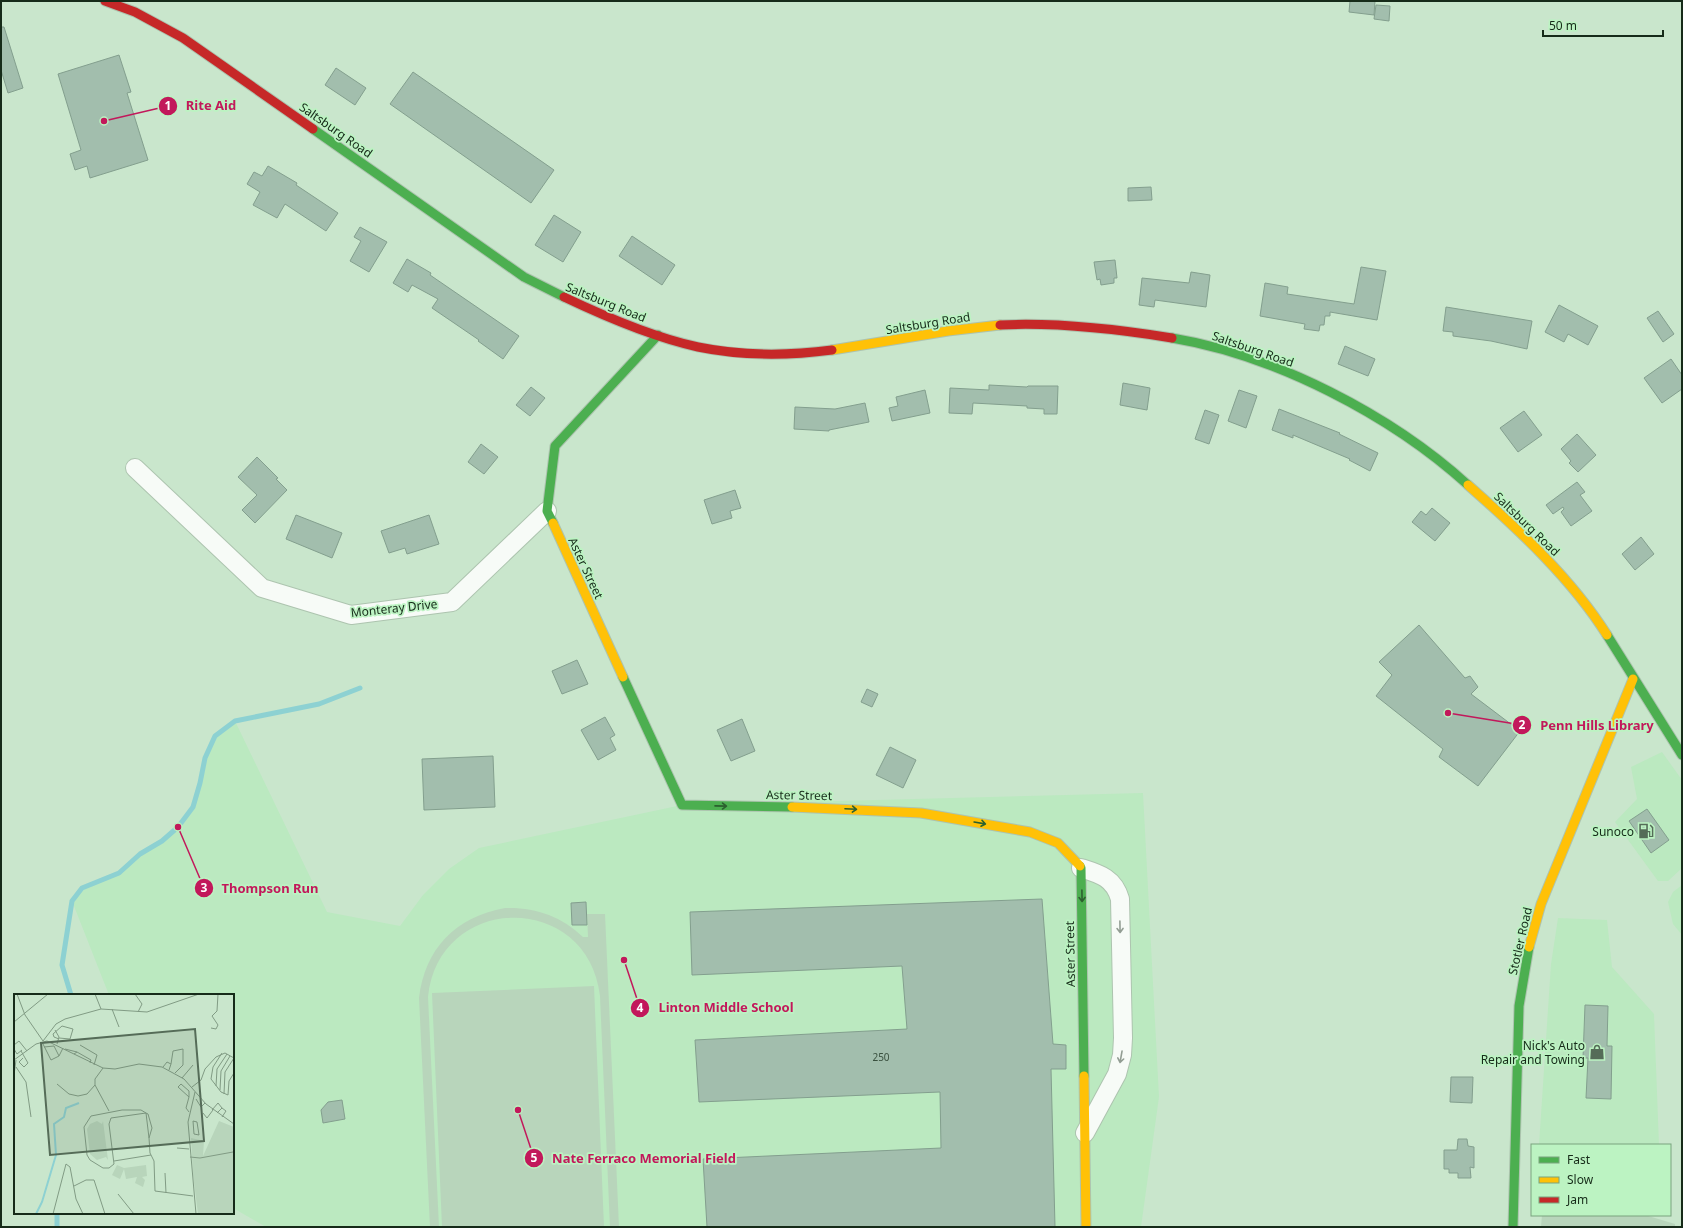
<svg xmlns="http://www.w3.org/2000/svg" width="1683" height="1228" viewBox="0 0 1683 1228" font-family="'Noto Sans',sans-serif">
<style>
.built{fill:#bbe9c0}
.green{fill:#b8d5bb}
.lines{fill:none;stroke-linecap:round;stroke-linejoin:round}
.stream{stroke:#8dd1d2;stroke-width:5}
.building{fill:#a2bead;stroke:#839f8e}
.street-casing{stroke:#adc4af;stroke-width:20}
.fast-casing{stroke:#adc4af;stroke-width:11}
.slow-casing{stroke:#adc4af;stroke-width:11}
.jam-casing{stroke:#adc4af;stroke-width:11}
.street{stroke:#f7fbf7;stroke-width:18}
.fast{stroke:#4caf50;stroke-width:9}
.slow{stroke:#ffc107;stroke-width:9}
.jam{stroke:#c62828;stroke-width:9}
.oneway{stroke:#2c602f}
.oneway2{stroke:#929d93}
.labels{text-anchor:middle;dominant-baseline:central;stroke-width:3.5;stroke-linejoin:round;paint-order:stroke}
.number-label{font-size:10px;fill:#39503e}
.street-label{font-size:12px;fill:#162b19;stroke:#bcf3c2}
.poi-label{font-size:12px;fill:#162b19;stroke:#bcf3c2;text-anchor:end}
.inset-river{fill:none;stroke:#8dd1d2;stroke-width:2}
.inset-road{fill:none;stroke:#819b84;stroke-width:1}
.view{fill:#556c58;fill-opacity:0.15;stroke:#556c58;stroke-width:2}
.inset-edge{fill:none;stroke:#162b19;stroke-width:2}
.leader{fill:none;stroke:#c2185b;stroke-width:1.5}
.callout-dot{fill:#c2185b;stroke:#bcf3c2;stroke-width:1.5}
.mark-label{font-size:12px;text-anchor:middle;font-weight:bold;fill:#fff}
.callout-label{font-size:13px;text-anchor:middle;font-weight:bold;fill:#c2185b;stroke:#bcf3c2;stroke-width:3.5;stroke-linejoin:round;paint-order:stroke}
</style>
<rect width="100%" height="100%" fill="#c9e6cc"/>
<g class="built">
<path d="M235,721L327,912L400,926L423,895L449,869L479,848L682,805L1143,793L1159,1097L1141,1227H266L233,1208V995H109L72,901L90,884L119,873L140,854L178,827L193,807L202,772L215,736Z"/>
<path d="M1662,752L1682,780V868L1668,881H1658L1615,822L1637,799L1631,767Z"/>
<path d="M1682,885V935L1673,924L1668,902L1673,892Z"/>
<path d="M1558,918L1607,920L1612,967L1654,1014L1659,1145H1539L1551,964Z"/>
</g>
<g class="green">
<path d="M505,908C535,907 561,916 583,937H588L587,914H605L619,1227H610L600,996C588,891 439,892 428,997L439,1227H430L419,998C425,949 455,917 505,908Z"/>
<path d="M594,986L604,1227H442L432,993Z"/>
<path d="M1542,1215H1645L1675,1224V1227H1541Z"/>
</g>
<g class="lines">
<g class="stream">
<path d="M71,995L62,965L72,901L82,888L119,873L140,854L162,841L178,827L193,807L200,783L205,758L215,736L235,721L319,704L360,688"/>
<path d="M57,1213V1227"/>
</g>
</g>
<g class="building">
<path d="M1350,1H1375L1374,15L1349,12Z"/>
<path d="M1376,5L1390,6L1389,21L1374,19Z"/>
<path d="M1,27H4L23,88L8,93L1,70Z"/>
<path d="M119,55L131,92L127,93L148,160L90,178L87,166L75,170L70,154L81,150L58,74Z"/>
<path d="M336,68L366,88L355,105L325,85Z"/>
<path d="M413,72L554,170L531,203L390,104Z"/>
<path d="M268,166L297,183L296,185L338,213L326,231L285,204L277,218L253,205L260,192L247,184L254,172L262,176Z"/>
<path d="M1151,187L1152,200L1128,201V188Z"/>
<path d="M554,215L581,232L563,262L535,245Z"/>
<path d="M360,227L387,242L369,272L350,261L361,241L354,237Z"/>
<path d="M632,236L675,265L662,285L619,256Z"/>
<path d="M407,259L431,273L430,275L519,336L503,359L478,341L479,340L432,308L438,299L412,285L408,292L393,283Z"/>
<path d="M1115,260L1117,278H1114V283L1101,285L1100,279L1097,280L1094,262Z"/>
<path d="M1361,267L1386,271L1377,320L1330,312V316H1325L1324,325H1320L1319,331L1304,329L1305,324L1260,316L1265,283L1288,287L1287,294L1354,304Z"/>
<path d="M1191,272L1210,275L1206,307L1155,300L1154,307L1139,305L1142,278L1189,283Z"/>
<path d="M1559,305L1598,326L1588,345L1568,334L1564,342L1545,332Z"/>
<path d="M1446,307L1532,321L1527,349L1491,341L1453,336V332L1443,331Z"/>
<path d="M1658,311L1674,334L1663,342L1647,318Z"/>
<path d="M1345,346L1375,359L1368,376L1338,364Z"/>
<path d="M1671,359L1682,375V389L1662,403L1644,378Z"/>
<path d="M1123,383L1150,388L1147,410L1120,405Z"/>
<path d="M989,385L1027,387L1028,386H1058L1057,414H1044V409L1027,408V406L973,403L972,414L949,413L950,388L989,390Z"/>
<path d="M531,387L545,398L530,416L516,405Z"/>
<path d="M925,390L930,413L892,421L889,408L898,406L896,397Z"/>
<path d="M1239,390L1257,396L1246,428L1228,421Z"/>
<path d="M865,403L869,422L829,430V431L794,429L795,407L835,409Z"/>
<path d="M1279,409L1340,433L1339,434L1378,453L1370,471L1349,460L1350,459L1293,435V438L1272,430Z"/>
<path d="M1205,410L1219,415L1209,444L1195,439Z"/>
<path d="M1524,411L1542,435L1518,452L1500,428Z"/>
<path d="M1577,434L1596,455L1578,472L1569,463L1571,461L1561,449Z"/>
<path d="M481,444L498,457L484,474L468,462Z"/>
<path d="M257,457L278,478L276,479L287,490L255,523L242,510L257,495L238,477Z"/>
<path d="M1577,482L1585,492L1580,495L1592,511L1571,526L1561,512L1564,509L1563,507L1553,514L1546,505Z"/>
<path d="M735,490L741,508L730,511L732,518L712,524L704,500Z"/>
<path d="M1432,508L1450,523L1435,541L1412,522L1421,511L1426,515Z"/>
<path d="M296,515L342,533L332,558L286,539Z"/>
<path d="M429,515L439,544L407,554L405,548L389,553L381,531Z"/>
<path d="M1641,537L1654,554L1635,570L1622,554Z"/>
<path d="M1419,625L1465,678L1470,676L1478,687L1471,694L1520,731L1478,786L1439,757L1443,749L1376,696L1392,675L1379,662Z"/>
<path d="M577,660L588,684L562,694L552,671Z"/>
<path d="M867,689L878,694L872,707L861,702Z"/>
<path d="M605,717L615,735L610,738L616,750L598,760L581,730Z"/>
<path d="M742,719L755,751L731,761L717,730Z"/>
<path d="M890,747L916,760L903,788L876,775Z"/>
<path d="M493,756L495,807L424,810L422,759Z"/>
<path d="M1647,809L1669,840L1651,853L1629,821Z"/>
<path d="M1042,899L1053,1044L1066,1045V1069H1051L1055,1227H707L703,1159L941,1148L940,1092L699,1102L695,1040L907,1029L902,966L692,975L690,912Z"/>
<path d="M586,902L587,925H572L571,903Z"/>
<path d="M1585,1005L1608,1006L1607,1046H1612L1611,1099L1586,1098L1588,1058H1583Z"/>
<path d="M1451,1077H1473L1472,1103L1450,1102Z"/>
<path d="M342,1100L345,1119L323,1123L321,1110L328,1102Z"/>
<path d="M1458,1139H1467L1468,1146L1474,1147V1168L1470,1167L1471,1178H1458V1173H1449V1169H1444V1150H1457Z"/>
</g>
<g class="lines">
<defs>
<g id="street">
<path d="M135,468L262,588L351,615L452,602L547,511"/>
<path d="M1081,868C1100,874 1114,878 1120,899L1123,1038L1122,1055L1117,1074L1085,1133"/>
</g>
<g id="fast">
<path d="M313,129L524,277L564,297"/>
<path d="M1172,338C1275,355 1391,415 1468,485"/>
<path d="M553,523L547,511L555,446L658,335"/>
<path d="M1607,635L1682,755"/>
<path d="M623,677L682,805L792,807"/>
<path d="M1080,866L1081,868L1084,1076"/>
<path d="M1513,1227L1519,1006L1529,947"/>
</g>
<g id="slow">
<path d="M832,350L948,331L1000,325"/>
<path d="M1468,485C1518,529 1571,578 1607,635"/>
<path d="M553,523L623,677"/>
<path d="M792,807L921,813L1030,832L1058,843L1080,866"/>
<path d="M1529,947L1541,904L1633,679"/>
<path d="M1084,1076L1086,1227"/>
</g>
<g id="jam">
<path d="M105,1L135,12L183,38L313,129"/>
<path d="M564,297C606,317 652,337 698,347C742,356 787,356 832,350"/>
<path d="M1000,325C1057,322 1116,329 1172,338"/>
</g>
</defs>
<use href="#street" class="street-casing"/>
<use href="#fast" class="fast-casing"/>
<use href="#slow" class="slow-casing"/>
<use href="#jam" class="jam-casing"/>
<use href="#street" class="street"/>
<use href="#fast" class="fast"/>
<use href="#slow" class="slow"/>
<use href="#jam" class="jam"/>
</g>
<defs><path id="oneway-shaft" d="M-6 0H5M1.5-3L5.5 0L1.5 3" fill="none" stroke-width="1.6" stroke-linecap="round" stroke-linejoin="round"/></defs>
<g class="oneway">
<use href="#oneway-shaft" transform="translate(721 806) rotate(1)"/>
<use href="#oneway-shaft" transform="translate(851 809) rotate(3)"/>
<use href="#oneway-shaft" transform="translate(980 823) rotate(10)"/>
<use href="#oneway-shaft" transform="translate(1082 896) rotate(89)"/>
</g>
<g class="oneway2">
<use href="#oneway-shaft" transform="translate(1120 927) rotate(89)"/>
<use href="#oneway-shaft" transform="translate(1121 1057) rotate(100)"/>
</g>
<defs>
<symbol id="fuel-bare" viewBox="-9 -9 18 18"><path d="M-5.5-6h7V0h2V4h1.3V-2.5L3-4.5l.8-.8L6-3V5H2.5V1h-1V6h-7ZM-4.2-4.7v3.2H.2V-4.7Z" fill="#556c58" stroke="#bcf3c2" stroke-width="2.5" paint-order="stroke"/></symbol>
<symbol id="shop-bare" viewBox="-9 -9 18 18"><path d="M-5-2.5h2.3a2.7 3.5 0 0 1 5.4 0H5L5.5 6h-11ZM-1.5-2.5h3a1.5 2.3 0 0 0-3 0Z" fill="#556c58" stroke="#bcf3c2" stroke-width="2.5" paint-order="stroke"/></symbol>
</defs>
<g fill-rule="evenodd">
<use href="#fuel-bare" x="1635" y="820" width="22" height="22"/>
<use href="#shop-bare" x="1586" y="1041" width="22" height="22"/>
</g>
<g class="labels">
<g class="number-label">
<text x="881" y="1057">250</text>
</g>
<g class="street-label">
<text transform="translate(336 130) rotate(35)">Saltsburg Road</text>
<text transform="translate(606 302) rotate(22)">Saltsburg Road</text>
<text transform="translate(928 323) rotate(-9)">Saltsburg Road</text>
<text transform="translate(1253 349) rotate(19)">Saltsburg Road</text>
<text transform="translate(1527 524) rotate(44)">Saltsburg Road</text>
<text transform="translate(586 568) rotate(65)">Aster Street</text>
<text transform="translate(394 608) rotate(-6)">Monteray Drive</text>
<text transform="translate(799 795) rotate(1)">Aster Street</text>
<text transform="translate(1520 941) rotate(-77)">Stotler Road</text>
<text transform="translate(1070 954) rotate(-91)">Aster Street</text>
</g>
<g class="poi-label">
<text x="1634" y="831">Sunoco</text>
<text x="1585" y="1045">Nick's Auto<tspan x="1585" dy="14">Repair and Towing</tspan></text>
</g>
</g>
<g transform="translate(14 994)">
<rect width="220" height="220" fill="#c9e6cc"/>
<path d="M83,127L88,130L89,127L94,166L92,163L83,166L76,160L73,135L76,130ZM205,127L220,133V220H184L179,181L177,144L190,147L189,162ZM103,171L110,174L132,171L133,182L128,183L131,186L129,193L121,189L123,183L112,185L110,175L106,185L98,181Z" fill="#b8d5bb"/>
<path class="inset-river" d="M22,220L28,208L42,161L40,130L50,123L52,114L65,109"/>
<path class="inset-road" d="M3,0L11,21L29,47L42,30L51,25L87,15L133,18L185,0M81,0L87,15M121,0L128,10L124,18M98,15L105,33M0,28L34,0M197,34L202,35L204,31L198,22L203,17L204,0M41,36L45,43L43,50M45,45L40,43L39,40L48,32L59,35L56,45L45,44M28,48L37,66L45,62L49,54M0,51L5,47L13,57M66,51L83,61L80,71M30,53L40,52L45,62M0,55L3,60L8,56M51,55L63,58M7,57L14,69L10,73L5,68L9,64M208,59L199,73L197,85L207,98L214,101L215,87L220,79M60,60L63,58L77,66L76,69M0,66L22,50L33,47L89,74L101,75L125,70L148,73L170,85L192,110L220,130M157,70L159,57L169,55V71L161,79M2,73L12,88L17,123M149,73L153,68L157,70L155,76M89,74L81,85V91L95,117M0,81L2,66M168,84L179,71M43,90L55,100L64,102L73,100L81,91M202,92L203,75L213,60M178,93L187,86L191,75L202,63L211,59L220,64L211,78L210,100M206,96L207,77L216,62M181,98L174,128L182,220M175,103V97L167,90L164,93L175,103L172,114L175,118M182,105L187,113L191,109M208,114L212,117L208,123M198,116L204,109L208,114L203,119M189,119L193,124L199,116M179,127L183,128L185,141L180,140ZM163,154L175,155M137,161L140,167L141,197L179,202M176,163L186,164L219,158M100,167L137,161L136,159L135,144L132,119L127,116H108L77,122L70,133L73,161L76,166L89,174H95L100,170L95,130L97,124L132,119L134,120L138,134L135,144M151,179L152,199M60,192L72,186H80L91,220M104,200L120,220M39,220L52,170L56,173L62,205L69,220"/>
<path class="view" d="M181,35L190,147L36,161L27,49Z"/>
<rect width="220" height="220" class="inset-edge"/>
</g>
<path class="leader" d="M104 121L168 106M1448 713L1522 725M178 827L204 888M624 960L640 1008M518 1110L534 1158"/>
<g class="callout-dot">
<circle cx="104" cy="121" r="4"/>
<circle cx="1448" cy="713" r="4"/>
<circle cx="178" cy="827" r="4"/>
<circle cx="624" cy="960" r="4"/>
<circle cx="518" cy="1110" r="4"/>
<circle cx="168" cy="106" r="10"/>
<circle cx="1522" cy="725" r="10"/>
<circle cx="204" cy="888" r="10"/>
<circle cx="640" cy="1008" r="10"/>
<circle cx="534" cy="1158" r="10"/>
</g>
<g class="mark-label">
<text x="168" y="110">1</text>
<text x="1522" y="729">2</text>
<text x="204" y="892">3</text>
<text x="640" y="1012">4</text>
<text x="534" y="1162">5</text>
</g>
<g class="callout-label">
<text x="211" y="110">Rite Aid</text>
<text x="1597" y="730">Penn Hills Library</text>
<text x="270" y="893">Thompson Run</text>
<text x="726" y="1012">Linton Middle School</text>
<text x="644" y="1163">Nate Ferraco Memorial Field</text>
</g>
<rect width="1683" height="1228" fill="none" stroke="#162b19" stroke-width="4"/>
<rect x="1531" y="1144" width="140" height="72" fill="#bcf3c2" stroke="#7aa37e"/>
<rect x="1539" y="1157" width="20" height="6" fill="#4caf50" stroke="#7aa37e"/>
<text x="1567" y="1164" font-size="12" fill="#162b19">Fast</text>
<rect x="1539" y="1177" width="20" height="6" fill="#ffc107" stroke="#7aa37e"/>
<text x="1567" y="1184" font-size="12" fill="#162b19">Slow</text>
<rect x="1539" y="1197" width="20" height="6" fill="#c62828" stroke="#7aa37e"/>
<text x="1567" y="1204" font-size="12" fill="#162b19">Jam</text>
<path d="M1543 30v6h120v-6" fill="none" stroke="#162b19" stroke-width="2"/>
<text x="1549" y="30" font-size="12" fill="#162b19" stroke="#bcf3c2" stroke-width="3" paint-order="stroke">50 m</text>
</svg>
